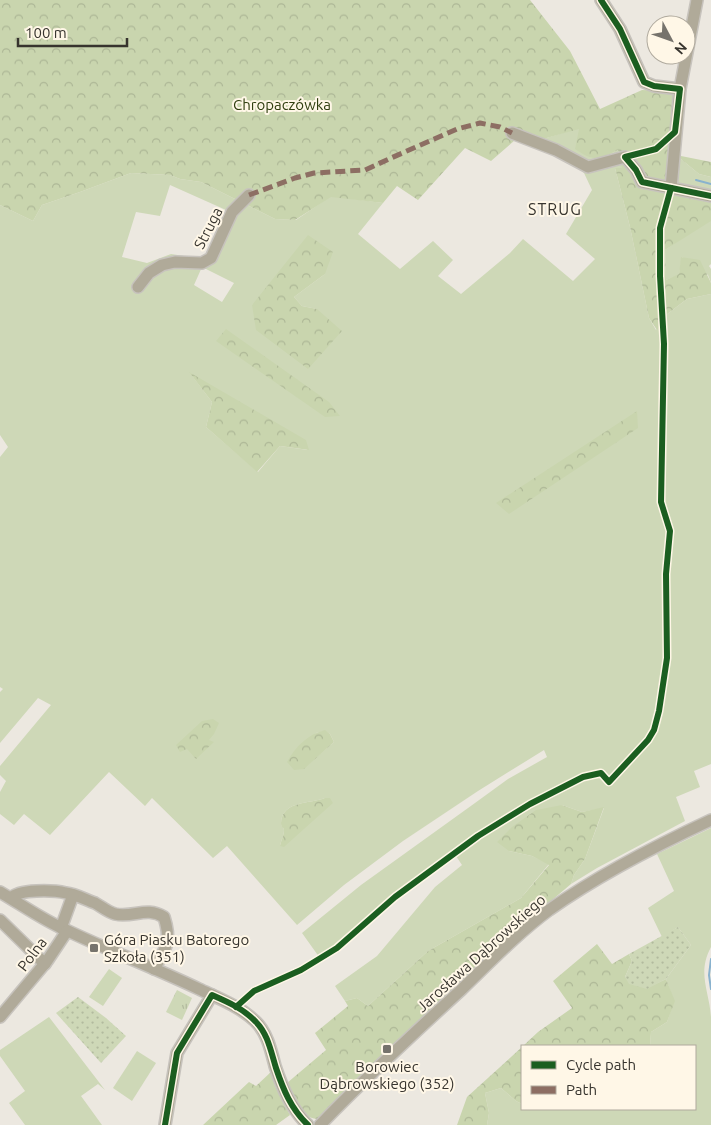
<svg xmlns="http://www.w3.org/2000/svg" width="711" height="1125" viewBox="0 0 711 1125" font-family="Ubuntu,sans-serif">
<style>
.grass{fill:#ced8b7;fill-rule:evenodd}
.forest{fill:url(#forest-crowns)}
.park{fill:url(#park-tufts)}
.garden{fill:url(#garden-dots)}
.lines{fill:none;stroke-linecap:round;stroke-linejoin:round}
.stream{stroke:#89b2ce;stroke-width:2}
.minor-casing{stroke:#c7c3bd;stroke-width:14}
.minor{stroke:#b0aa99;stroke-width:11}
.quiet{stroke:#8d6e63;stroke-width:5;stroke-dasharray:10 5;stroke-linecap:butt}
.cycleway-casing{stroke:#fff7e7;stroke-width:9}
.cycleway{stroke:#1b5e20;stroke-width:6}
.poi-dot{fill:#76736c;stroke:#fff7e7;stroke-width:2}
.labels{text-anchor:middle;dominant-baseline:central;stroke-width:4;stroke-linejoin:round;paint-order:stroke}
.park-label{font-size:15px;fill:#2f3e0f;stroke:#fff7e7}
.street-label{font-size:15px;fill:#37342e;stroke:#fff7e7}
.poi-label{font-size:15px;fill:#37342e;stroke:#fff7e7;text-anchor:start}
.neighbourhood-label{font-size:16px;letter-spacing:1px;fill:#37342e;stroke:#fff7e7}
</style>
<defs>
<pattern id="forest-crowns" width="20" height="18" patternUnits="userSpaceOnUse" patternTransform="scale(1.25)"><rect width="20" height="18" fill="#c9d5ae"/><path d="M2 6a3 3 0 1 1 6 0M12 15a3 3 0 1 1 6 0" fill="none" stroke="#adb796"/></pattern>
<pattern id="park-tufts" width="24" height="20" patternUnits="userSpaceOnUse" patternTransform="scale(1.25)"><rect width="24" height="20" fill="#ced8b7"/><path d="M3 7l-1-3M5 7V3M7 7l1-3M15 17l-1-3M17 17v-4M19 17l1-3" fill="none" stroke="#b2ba9e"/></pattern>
<pattern id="garden-dots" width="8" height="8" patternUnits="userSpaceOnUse" patternTransform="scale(1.25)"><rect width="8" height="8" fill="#ced8b7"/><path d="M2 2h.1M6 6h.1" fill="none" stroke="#b2ba9e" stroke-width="1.8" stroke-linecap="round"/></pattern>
</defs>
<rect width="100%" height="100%" fill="#ece8e0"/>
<g class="grass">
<path d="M579,128L602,158L618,150L623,168H615L630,227L649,318L656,330L666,315L687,299L711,294V764L694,771L700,787L676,797L685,821L597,868L571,884L574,875L585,859L604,808L582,812L562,805L509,851L532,856L549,864L521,898L428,951L368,1006L357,998L345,1001L335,986L377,956L435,887L462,865L456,856L383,910L343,946L322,961L302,933L361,885L475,803L508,779L547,757L544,750L478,791L403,841L344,885L297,925L227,846L213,858L152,798L145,806L109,772L50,835L24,814L14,825L0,814V792L6,781L0,775V766L51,705L38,698L0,743V692L3,689L0,687V457L8,447L0,435V205L33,221L42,205L80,192L131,173L170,175L180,179L201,182L275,219L296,220L331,196L383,203L358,234L400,269L433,241L453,260L438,276L461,294L510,253L523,239L573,281L595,259L566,234L592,190L584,173L570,160L518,130L543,139ZM170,185L226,210L204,259L171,254L147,263L122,257L136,212L160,216ZM202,267L234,283L222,302L194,285ZM325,274L294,297L302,306L317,309L252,305ZM190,373L308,450L280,446L258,472L206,427L212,402ZM325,731L330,734L334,742L304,768L316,733ZM325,798L280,846C281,841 284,835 284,830C283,824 281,829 281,823C282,800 311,804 325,798Z"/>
<path d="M676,155L699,174L711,177V200L681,193L669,178Z"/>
<path d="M709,220L711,221V264L709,266L711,269V283L708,275L682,257L679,275L666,280L665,250Z"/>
<path d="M711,828V947C697,973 709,990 711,1017C711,1053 711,1089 711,1125H487L489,1113L485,1093L501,1088L516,1101L522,1104V1109L536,1110L556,1109H695V1046H650L651,1032L667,1022L674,1001L666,979L691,945L678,927L662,937L648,908L674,891L657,854Z"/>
<path d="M109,969L122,978L103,1006L89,997Z"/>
<path d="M49,1017L105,1090L98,1084L81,1096L102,1125H25L9,1103L25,1091L0,1056V1050Z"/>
<path d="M137,1051L156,1063L132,1101L113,1088Z"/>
</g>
<g class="forest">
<path d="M0,0H530L570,51L600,109L642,90L670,91L675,96L667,190L711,200V221L665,250L666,280L679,274L681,257L700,260L711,283V294L687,299L666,315L657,330L649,318L630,227L615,168H622L618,150C599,160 594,162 575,149L579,129L543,139L518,130L515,140L491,161L465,148L418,200L397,186L383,203L331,197L295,220L275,219L201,182L180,179L170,175L131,173L80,192L42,205L33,221L0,205Z"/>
<path d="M676,155L711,162V177L699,174Z"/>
<path d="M308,235L333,252L325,274L294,297L302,306L317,309L342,331L308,369L256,330L252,305Z"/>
<path d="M226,329L329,402L340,416L325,417L216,341Z"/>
<path d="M189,372L306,440L309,450L280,446L257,472L206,427L212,402Z"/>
<path d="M637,411L638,428L509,514L496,503Z"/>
<path d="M213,719L219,723L214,734L209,740L214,742L196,759L187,749L180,752L176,745L202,721Z"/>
<path d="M325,730L330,734L334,742L304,769L294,770L287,762C295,747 308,734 325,730Z"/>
<path d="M325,798H330L333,803L284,847L280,846C281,841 284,835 284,830C283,825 281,829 281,823C282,800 311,804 325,798Z"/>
<path d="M562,805L582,812L604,807L585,859L574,875L571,884C508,937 448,994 388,1051C364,1073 342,1098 317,1119C301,1118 293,1096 287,1083L326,1050L315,1033L348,1006L345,1001L357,998L368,1006L428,951L521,898L549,865L532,856L509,851L497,842L512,827L536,810Z"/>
<path d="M597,944L612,964L629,954L632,961L625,977L647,988L666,979L675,1001L667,1022L651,1032L650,1046H523L538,1032L572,1008L553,981Z"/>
<path d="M522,1047V1104L516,1101L501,1088L485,1093L489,1113L487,1125H457L467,1097Z"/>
<path d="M272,1071L275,1086L290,1115L276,1125H203L249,1082L256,1086Z"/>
</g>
<path class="park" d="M177,990L192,998L182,1020L166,1012Z"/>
<g class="garden">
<path d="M678,927L691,945L666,979L647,989L629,984L625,977L632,961L629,954Z"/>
<path d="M78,997L106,1018L126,1036L101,1063L56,1013Z"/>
</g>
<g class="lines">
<g class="stream">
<path d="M696,180L711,184"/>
<path d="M711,959L709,975L711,989"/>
</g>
<defs>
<g id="minor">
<path d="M601,0L620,29L644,82L654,86L680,89"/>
<path d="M512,133L556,150L588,167L625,157L636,170L642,182L711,196"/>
<path d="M671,188L680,89L697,0"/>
<path d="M138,287L149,273L162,265L175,262L202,263L211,258L232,212L249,195"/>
<path d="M0,892C22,905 43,920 66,930C110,951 155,968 199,989C218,998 239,1006 255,1021C267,1032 271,1050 275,1066C282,1087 291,1109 308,1125"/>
<path d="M11,898C19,889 53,890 66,893C76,894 86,900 95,903C102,907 108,912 115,914C134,918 146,906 164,917C172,942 166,948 154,969"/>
<path d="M0,920L45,964"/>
<path d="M61,928L73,895"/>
<path d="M0,1017L47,961L67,931"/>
<path d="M165,1125L177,1053L212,995"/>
<path d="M320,1125C365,1078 414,1033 462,989C490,962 518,933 549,910C600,874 655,846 711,820"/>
</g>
</defs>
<use href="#minor" class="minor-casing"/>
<use href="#minor" class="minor"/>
<path class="quiet" d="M249,195L295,178L314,173L365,170L391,158L457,129L480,123L500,127L512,133"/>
<defs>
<g id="cycleway">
<path d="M601,0L620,29L644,82L654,86L680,89L675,132L656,149L625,157L636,170L642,182L711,196"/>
<path d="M236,1007L254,991L301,970L337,948L395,897L478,836L530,804L583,777L601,773L609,782L648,740L654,730L659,711L667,658L666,574L670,531L661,502L664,344L660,276V228L671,188"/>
<path d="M165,1125L177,1053L212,995C228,1002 244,1009 256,1022C268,1034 271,1052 276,1068C283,1089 291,1109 308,1125"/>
</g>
</defs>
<use href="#cycleway" class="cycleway-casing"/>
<use href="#cycleway" class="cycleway"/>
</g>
<g class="poi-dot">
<rect x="89" y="943" width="10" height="10" rx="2.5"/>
<rect x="382" y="1044" width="10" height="10" rx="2.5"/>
</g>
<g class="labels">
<g class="park-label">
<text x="282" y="104">Chropaczówka</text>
</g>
<g class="street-label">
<text transform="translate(208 228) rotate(-63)">Struga</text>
<text transform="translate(481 953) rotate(-42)">Jarosława Dąbrowskiego</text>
<text transform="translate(32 954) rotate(-53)">Polna</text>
</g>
<g class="poi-label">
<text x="104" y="939">Góra Piasku Batorego<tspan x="104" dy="17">Szkoła (351)</tspan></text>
<text x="387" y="1066" text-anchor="middle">Borowiec<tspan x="387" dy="17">Dąbrowskiego (352)</tspan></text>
</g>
<g class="neighbourhood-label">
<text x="555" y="209">STRUG</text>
</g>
</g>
<rect x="521" y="1045" width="175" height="65" fill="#fff7e7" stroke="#afa99d"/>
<rect x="531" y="1061" width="25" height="8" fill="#1b5e20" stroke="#afa99d"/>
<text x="566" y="1070" font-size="15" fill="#37342e">Cycle path</text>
<rect x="531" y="1086" width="25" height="8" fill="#8d6e63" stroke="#afa99d"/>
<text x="566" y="1095" font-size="15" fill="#37342e">Path</text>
<g transform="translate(671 40) rotate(131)"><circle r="24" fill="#fff7e7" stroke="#afa99d"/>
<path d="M0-4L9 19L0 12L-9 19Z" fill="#76736c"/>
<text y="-8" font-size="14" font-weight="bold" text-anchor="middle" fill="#37342e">N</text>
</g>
<path d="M18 38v8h109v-8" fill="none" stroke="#37342e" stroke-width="2.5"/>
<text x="25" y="38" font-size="15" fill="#37342e" stroke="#fff7e7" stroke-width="4" paint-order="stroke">100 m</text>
</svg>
